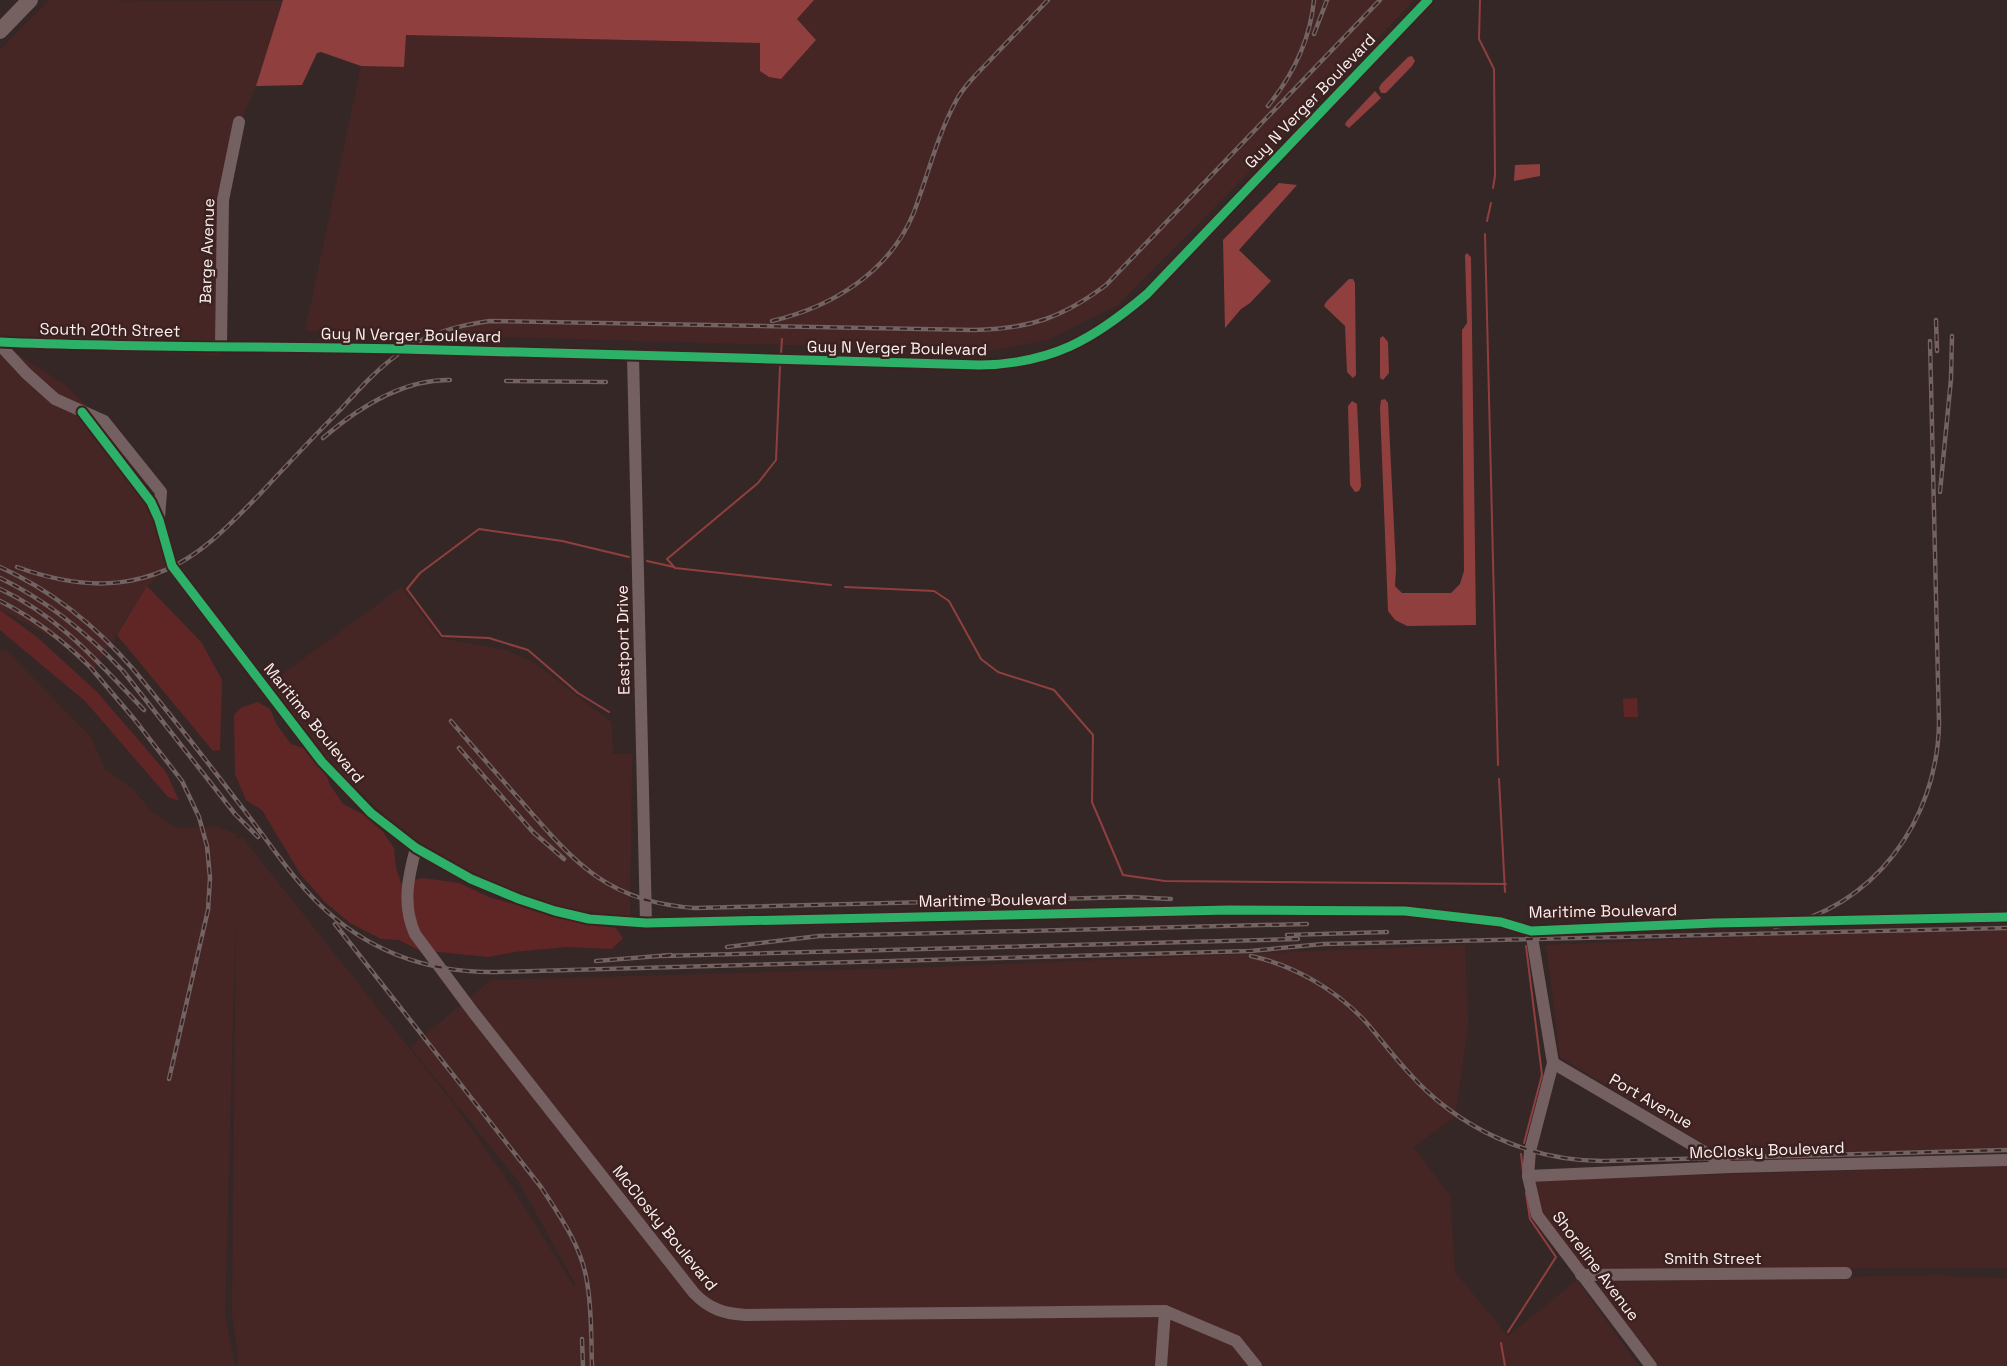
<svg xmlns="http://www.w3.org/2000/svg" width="2007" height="1366" viewBox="0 0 2007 1366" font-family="'Space Grotesk',sans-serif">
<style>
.built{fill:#452625}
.green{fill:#602626}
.water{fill:#903f3f}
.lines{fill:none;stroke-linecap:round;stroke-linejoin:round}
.stream{stroke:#903f3f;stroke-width:2}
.minor{stroke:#746060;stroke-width:12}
.major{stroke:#756160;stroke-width:16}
.rail-casing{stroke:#716362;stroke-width:4.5}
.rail{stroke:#3b2120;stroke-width:2;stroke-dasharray:7;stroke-linecap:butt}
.cycleway-casing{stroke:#3b2120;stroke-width:13}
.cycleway{stroke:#2db169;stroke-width:9}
.labels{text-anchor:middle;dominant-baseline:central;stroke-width:5;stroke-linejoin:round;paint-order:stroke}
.street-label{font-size:16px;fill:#fcf1f0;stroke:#3b2120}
</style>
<rect width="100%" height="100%" fill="#352726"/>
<g class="built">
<path d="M49,0L284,1L256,86L241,121L230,166L221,356L75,348L0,340V50Z"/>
<path d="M814,0H1414L1270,151L1118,305L1047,340L995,350H957L305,331L361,66L404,67L406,35L760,43L787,74L791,66L800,58L796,19Z"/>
<path d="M0,343L63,383L137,454L172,564L147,586L93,672L65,645L0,609Z"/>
<path d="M401,587L440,638L506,650L534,662L612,723L613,754H632L630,919L532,902L416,844L321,756L269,684Z"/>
<path d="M0,650L8,652L91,737L105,769L134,790L151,811L177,828L216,827L237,834V839L243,838L453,1103L504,1175L574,1286L575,1284L519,1182L410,1047L491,980L907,968L1465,945L1468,1026L1455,1117L1413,1147L1450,1195L1455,1272L1508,1336L1577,1280L1639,1366H237L238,1352L232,1315L236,906L225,1314L235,1366H0Z"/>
<path d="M2007,926V1150L1734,1162L1560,1057L1546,945Z"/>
<path d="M2007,1166V1268L1584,1270L1545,1218L1539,1205L1536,1187V1180Z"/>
<path d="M1940,1275L1957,1277L2007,1278V1366H1656L1599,1292L1600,1282Z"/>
</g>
<g class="green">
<path d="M147,586L202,643L222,680L220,750L213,751L117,635Z"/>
<path d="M0,610L37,637L97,692L166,772L179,801L168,797L85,701L0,630Z"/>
<path d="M1637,698L1638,717H1624L1623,699Z"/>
<path d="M258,702L270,709L277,725L291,744L303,748L322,763L330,785L343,804L366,816L383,832L394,848L396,868L401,883L423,878L459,883L491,898L544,912L614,926L623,938L612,949L566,947L514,952L488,957L419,950L399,940L381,939L350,923L325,902L301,875L262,810L246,800L235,774L234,715L242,707Z"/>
</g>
<g class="water">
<path d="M283,0H814L797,19L816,40L781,79L769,77L760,71V43L406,35L404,67L361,66L321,52L317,53L302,85L256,86Z"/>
<path d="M1412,56L1415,61L1412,66L1386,93H1381L1379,88L1381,84L1408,57Z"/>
<path d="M1375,91L1381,98L1349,128L1345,125L1346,122Z"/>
<path d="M1540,164V176L1514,181L1515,165Z"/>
<path d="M1279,183L1297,185L1239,250L1271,281L1250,303L1241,309L1225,328L1223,240Z"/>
<path d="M1467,253L1471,257L1476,625L1407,626L1395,620L1388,611L1380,408L1381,400L1385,399L1388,403L1396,569L1395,586L1402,593H1451L1460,584L1464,571L1462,330L1467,323L1465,255Z"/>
<path d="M1349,279H1353L1355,283L1356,375L1353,378L1347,372L1345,326L1324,306L1326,302Z"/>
<path d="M1383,336L1388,342L1389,373L1383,380L1380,378V338Z"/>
<path d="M1352,401L1357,404L1361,486L1359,491L1355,492L1350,485L1348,406Z"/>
</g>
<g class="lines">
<g class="stream">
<path d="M1480,0L1479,39L1494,69L1495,176L1493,188"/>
<path d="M1487,221L1491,203"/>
<path d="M1485,234L1498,765"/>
<path d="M781,353L782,339"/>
<path d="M780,367L776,460L758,483L667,559L675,568L831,585"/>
<path d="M647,561L674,567"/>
<path d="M845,587L934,591L949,601L981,659L998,672L1054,690L1093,735L1092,802L1123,875L1165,881L1506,884"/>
<path d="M609,712L578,693L528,650L489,638L442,636L407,589L420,573L479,529L562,541L629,557"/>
<path d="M1499,779L1505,892"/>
<path d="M1524,1143L1542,1075L1526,946"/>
<path d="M1521,1154L1523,1172"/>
<path d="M1508,1332L1556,1257L1530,1219L1526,1193"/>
<path d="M1501,1343L1505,1366"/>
</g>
<g class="minor">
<path d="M0,342C134,348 269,346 403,349C595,353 787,360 979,365C1051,364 1093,340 1147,294L1428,0"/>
<path d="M0,345L26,373L55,399L104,421L161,492L159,518"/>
<path d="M221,346L223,200L239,122"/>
<path d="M633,356L646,923"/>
<path d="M82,412L151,502L159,520L172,566L322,762L371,813L416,848L471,879L519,899L555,911L589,919L646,923L1229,910L1405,911L1501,922L1531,931L1714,923L2007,917"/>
<path d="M416,848C408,877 402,905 415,934L473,1012L694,1293C709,1309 725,1314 746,1315L1165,1311"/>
<path d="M1531,931L1553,1063L1530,1151L1528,1176L1537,1215L1651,1366"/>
<path d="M1553,1063L1730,1167"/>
<path d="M1528,1176L1731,1167L2007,1160"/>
<path d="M1581,1275L1846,1273"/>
<path d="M1161,1366L1165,1311L1236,1341L1256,1366"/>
</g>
<path class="major" d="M0,31L30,0"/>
<defs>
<g id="rail">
<path d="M1314,34L1327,0"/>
<path d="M1268,106C1293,75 1310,41 1314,0"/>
<path d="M1936,320L1937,351"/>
<path d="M772,321C832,307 890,272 914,212C928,175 937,136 956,101C965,84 981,70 994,56C1012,37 1030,19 1048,0"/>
<path d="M506,381L606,382"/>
<path d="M323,438C358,408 402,379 450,380"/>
<path d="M1940,492L1951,379L1952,336"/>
<path d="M0,567C53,591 96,626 133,669C170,714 206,760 241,806C266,838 289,874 318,903C367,951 428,973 496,972L1250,951L1323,944L2007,928"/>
<path d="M17,567C86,592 150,592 210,542C227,528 243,511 259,495C286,466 313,437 341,409C360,388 380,366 404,350C430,333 459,325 490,321L974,330C1029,329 1062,318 1106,285L1380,0"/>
<path d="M0,578C48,601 87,633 123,671L235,814L258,837"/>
<path d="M0,589C59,616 100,664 144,710"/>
<path d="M0,601C34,618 64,641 91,668L135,720L182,781L199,817L207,846L210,878L208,910L169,1079"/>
<path d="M451,721C474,748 498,775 521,801C575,863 607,902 695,908L1130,897L1171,899"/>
<path d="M459,748L533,832L564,859"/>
<path d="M335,924L541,1187C560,1216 582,1247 587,1282C592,1309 591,1339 592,1366"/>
<path d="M1775,927C1874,909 1937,821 1939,724L1930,341"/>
<path d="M1287,935L1387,932"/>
<path d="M727,947L819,936L1307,924"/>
<path d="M662,956L1298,939"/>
<path d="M1251,956C1293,965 1335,989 1365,1021C1380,1038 1393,1056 1409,1073C1458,1128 1529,1161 1603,1161L2007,1150"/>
<path d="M596,961L671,955"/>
<path d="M582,1339L583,1366"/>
</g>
</defs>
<use href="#rail" class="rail-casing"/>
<use href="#rail" class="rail"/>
<defs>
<g id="cycleway">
<path d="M0,342C134,348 269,346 403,349C595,353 787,360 979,365C1051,364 1093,340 1147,294L1428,0"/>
<path d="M82,412L151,502L159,520L172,566L322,762L371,813L416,848L471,879L519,899L555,911L589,919L646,923L1229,910L1405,911L1501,922L1531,931L1714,923L2007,917"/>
</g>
</defs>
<use href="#cycleway" class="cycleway-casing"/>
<use href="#cycleway" class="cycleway"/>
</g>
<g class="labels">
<g class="street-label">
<text transform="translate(1310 101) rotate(-46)">Guy N Verger Boulevard</text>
<text transform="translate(207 251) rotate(-88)">Barge Avenue</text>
<text transform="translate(110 330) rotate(1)">South 20th Street</text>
<text transform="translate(411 335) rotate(1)">Guy N Verger Boulevard</text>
<text transform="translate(897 348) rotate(1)">Guy N Verger Boulevard</text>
<text transform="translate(623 640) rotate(-91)">Eastport Drive</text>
<text transform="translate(314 723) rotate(51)">Maritime Boulevard</text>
<text transform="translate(993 900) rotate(-1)">Maritime Boulevard</text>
<text transform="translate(1603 911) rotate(-1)">Maritime Boulevard</text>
<text transform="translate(1651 1101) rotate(30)">Port Avenue</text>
<text transform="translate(1767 1150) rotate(-2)">McClosky Boulevard</text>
<text transform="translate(665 1228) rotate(51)">McClosky Boulevard</text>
<text x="1713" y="1258">Smith Street</text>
<text transform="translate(1596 1266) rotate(53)">Shoreline Avenue</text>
</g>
</g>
</svg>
